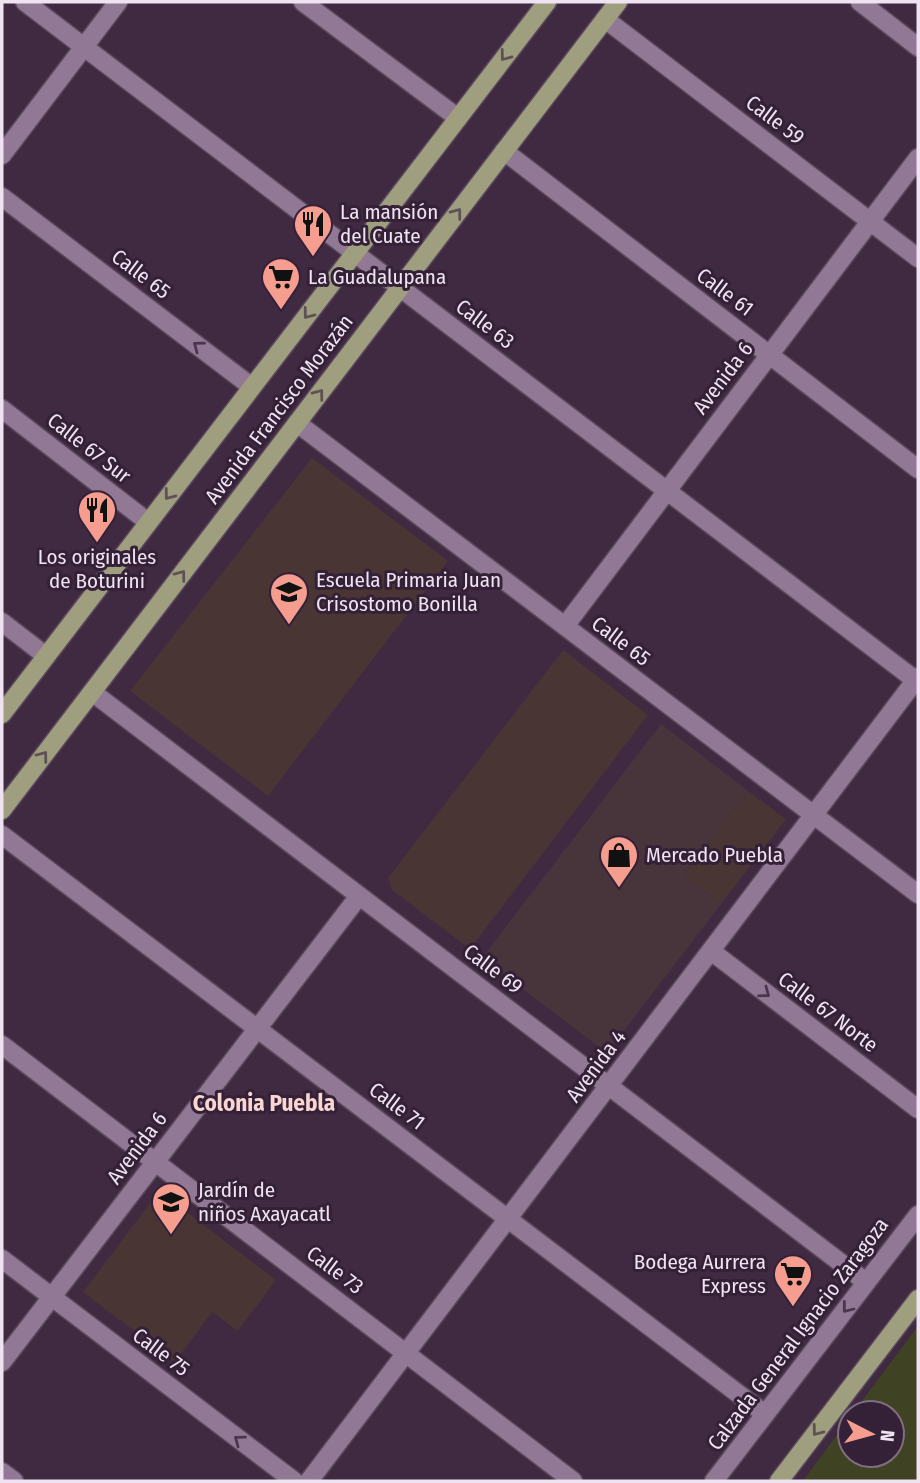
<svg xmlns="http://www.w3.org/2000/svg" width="920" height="1483" viewBox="0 0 920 1483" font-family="'Fira Sans Condensed',sans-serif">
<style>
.commercial{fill:#48343b}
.education{fill:#493533}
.green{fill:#3f4223}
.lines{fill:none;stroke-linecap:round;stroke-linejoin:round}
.street-casing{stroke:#5a485c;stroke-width:21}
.secondary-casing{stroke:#5a485c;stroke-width:21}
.primary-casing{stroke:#5a485c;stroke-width:21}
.street{stroke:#917995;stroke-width:18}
.secondary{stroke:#917995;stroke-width:18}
.primary{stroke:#9f9e7f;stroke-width:18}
.oneway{stroke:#5f5254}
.oneway2{stroke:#4b364e}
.labels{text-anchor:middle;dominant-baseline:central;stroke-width:6;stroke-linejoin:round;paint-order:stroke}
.street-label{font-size:21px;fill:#efe2f1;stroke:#342037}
.poi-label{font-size:21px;fill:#efe2f1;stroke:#342037;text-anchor:start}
.neighbourhood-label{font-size:23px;font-weight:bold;fill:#f9d6d1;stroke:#342037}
</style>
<rect width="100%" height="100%" fill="#3f2a42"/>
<path class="commercial" d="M661,724L748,791L684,875L721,904L607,1053L482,958Z"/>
<g class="education">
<path d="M312,458L448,561L268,796L130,691Z"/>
<path d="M563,650L648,715L470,949L392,890L388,878Z"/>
<path d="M748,791L786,819L721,904L684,875Z"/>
<path d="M159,1191L276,1280L238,1331L212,1312L175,1362L83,1292Z"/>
</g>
<path class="green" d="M918,1326V1481H803L850,1417V1455H892V1413H853Z"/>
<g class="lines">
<defs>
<g id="street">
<path d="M25,2L918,682"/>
<path d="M303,2L458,118"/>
<path d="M860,2L918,47"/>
<path d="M605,19L918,258"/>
<path d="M504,151L918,469"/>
<path d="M2,155L118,2"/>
<path d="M2,197L252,387"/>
<path d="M2,409L148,522"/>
<path d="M297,423L918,894"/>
<path d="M2,622L46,656"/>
<path d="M565,626L918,158"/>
<path d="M92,692L866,1282"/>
<path d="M2,835L765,1414"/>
<path d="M711,951L918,1109"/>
<path d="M2,1045L573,1481"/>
<path d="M2,1259L294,1481"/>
<path d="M2,1362L359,896"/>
<path d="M2,1472L14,1481"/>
<path d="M309,1481L918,677"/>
</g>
<path id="secondary" d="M714,1481L918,1215"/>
<g id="primary">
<path d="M2,714L547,2"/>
<path d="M2,810L618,2"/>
<path d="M779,1481L918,1299"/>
</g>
</defs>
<use href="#street" class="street-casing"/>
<use href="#secondary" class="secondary-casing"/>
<use href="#primary" class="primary-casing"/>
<use href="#street" class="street"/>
<use href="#secondary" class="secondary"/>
<use href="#primary" class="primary"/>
</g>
<defs><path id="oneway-chevron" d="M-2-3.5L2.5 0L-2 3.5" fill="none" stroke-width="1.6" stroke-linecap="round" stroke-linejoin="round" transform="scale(1.75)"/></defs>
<g class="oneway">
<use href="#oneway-chevron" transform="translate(505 56) rotate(127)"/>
<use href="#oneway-chevron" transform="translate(457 213) rotate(-53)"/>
<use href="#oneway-chevron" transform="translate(308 314) rotate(127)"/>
<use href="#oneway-chevron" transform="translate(319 394) rotate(-53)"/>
<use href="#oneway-chevron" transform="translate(169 495) rotate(127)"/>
<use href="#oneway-chevron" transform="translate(181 575) rotate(-53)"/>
<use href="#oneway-chevron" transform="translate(43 756) rotate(-53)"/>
<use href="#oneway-chevron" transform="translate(817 1431) rotate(127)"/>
</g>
<g class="oneway2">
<use href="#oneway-chevron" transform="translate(198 346) rotate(-143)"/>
<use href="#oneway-chevron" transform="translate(765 993) rotate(37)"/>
<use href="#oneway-chevron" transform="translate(847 1308) rotate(128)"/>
<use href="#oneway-chevron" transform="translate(239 1440) rotate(-143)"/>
</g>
<defs>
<symbol id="restaurant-pin" viewBox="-11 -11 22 30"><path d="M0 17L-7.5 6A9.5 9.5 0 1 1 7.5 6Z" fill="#f59d8f" stroke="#342037"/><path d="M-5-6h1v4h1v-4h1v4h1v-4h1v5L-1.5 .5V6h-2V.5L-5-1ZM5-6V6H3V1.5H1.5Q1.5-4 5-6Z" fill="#111"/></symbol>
<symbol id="supermarket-pin" viewBox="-11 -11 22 30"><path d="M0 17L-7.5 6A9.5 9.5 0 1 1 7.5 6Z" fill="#f59d8f" stroke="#342037"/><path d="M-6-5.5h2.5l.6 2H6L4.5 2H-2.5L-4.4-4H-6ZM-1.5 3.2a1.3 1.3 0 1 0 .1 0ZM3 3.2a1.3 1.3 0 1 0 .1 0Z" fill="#111"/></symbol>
<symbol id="school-pin" viewBox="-11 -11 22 30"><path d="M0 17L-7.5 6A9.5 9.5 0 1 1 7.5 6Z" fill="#f59d8f" stroke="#342037"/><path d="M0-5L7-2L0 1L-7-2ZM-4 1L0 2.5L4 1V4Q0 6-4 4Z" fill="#111"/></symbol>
<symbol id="shop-pin" viewBox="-11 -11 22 30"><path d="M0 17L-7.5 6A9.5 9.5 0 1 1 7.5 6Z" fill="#f59d8f" stroke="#342037"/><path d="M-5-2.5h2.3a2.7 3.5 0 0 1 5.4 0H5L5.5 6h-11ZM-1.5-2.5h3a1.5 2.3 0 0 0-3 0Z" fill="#111"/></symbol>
</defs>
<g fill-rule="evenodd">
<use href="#restaurant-pin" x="291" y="202" width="44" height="60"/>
<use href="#supermarket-pin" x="259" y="255" width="44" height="60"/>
<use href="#restaurant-pin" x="75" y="488" width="44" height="60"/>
<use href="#school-pin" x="267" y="570" width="44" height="60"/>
<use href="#shop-pin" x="597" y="833" width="44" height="60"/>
<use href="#school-pin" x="149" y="1180" width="44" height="60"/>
<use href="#supermarket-pin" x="771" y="1252" width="44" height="60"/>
</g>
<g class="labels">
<g class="street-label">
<text transform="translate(775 120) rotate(37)">Calle 59</text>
<text transform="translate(141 274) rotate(37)">Calle 65</text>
<text transform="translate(725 292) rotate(37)">Calle 61</text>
<text transform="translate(485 324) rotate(37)">Calle 63</text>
<text transform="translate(723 378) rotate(-53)">Avenida 6</text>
<text transform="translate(279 409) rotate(-53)">Avenida Francisco Morazán</text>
<text transform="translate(89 448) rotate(38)">Calle 67 Sur</text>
<text transform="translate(621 641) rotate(37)">Calle 65</text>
<text transform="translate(493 969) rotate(37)">Calle 69</text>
<text transform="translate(828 1012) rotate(37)">Calle 67 Norte</text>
<text transform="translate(596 1066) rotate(-53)">Avenida 4</text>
<text transform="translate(397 1106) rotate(37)">Calle 71</text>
<text transform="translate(137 1148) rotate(-53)">Avenida 6</text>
<text transform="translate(335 1270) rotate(37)">Calle 73</text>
<text transform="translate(798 1334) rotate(-53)">Calzada General Ignacio Zaragoza</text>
<text transform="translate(161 1352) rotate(37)">Calle 75</text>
</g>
<g class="poi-label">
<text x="340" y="212">La mansión<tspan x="340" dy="24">del Cuate</tspan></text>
<text x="308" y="277">La Guadalupana</text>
<text x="97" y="557" text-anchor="middle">Los originales<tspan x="97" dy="24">de Boturini</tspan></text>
<text x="316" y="580">Escuela Primaria Juan<tspan x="316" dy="24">Crisostomo Bonilla</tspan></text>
<text x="646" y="855">Mercado Puebla</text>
<text x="198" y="1190">Jardín de<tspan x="198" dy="24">niños Axayacatl</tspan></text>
<text x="766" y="1262" text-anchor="end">Bodega Aurrera<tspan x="766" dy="24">Express</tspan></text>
</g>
<g class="neighbourhood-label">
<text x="264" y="1103">Colonia Puebla</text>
</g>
</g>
<rect width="920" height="1483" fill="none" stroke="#efe2f1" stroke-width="7"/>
<g transform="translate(871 1434) rotate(96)"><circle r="33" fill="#342037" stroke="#7f6e81" stroke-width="2"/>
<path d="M0-5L12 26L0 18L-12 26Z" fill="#f59d8f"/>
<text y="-10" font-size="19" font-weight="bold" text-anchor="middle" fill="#efe2f1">N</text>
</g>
</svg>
